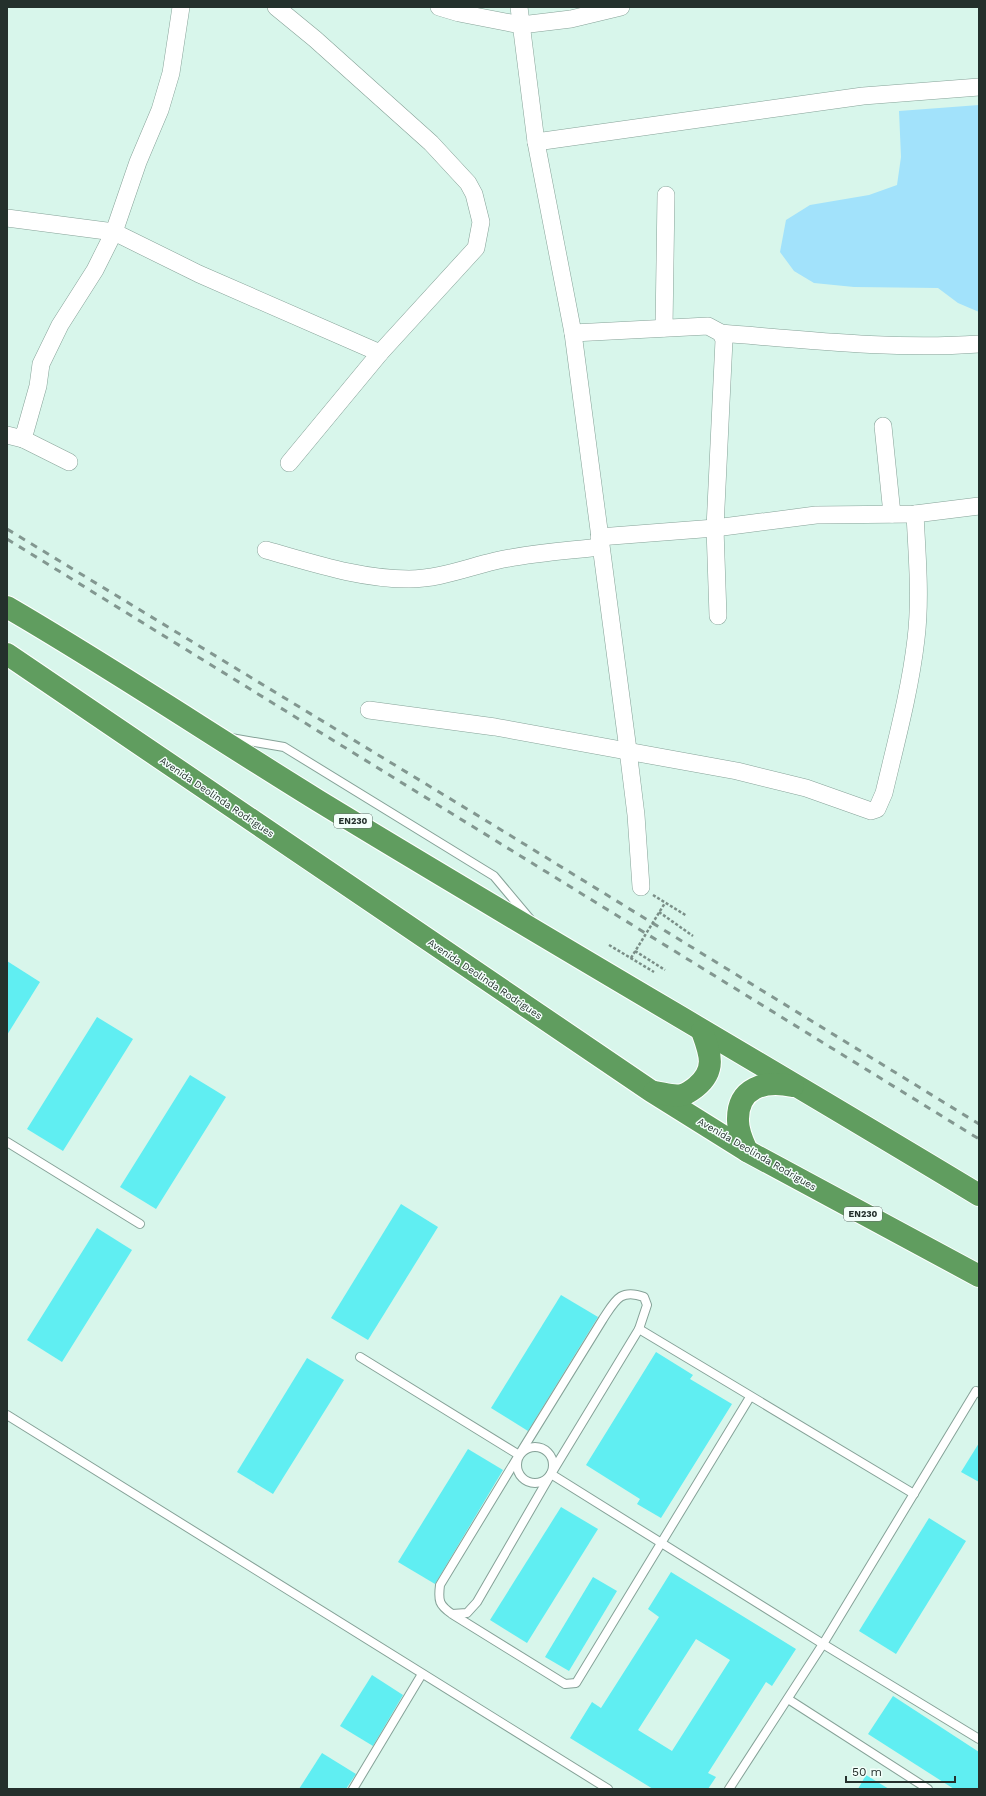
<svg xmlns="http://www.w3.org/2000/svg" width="986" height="1796" viewBox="0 0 986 1796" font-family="'Work Sans',sans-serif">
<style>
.water{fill:#a2e2fb}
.building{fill:#60eef2;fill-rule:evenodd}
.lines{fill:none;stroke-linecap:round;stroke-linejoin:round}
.lane-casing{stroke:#86a298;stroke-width:10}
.street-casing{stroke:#86a298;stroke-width:18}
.highway-casing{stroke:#fff;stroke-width:24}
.path{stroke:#7a8e87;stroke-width:2.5;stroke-dasharray:3 2;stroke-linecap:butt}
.lane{stroke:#fff;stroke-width:8}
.street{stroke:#fff;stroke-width:17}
.highway{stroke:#609d5f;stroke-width:22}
.rail{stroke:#829790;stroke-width:3;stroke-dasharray:7 7;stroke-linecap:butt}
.path-bridge{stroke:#7a8e87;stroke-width:2.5;stroke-dasharray:3 2;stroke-linecap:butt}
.labels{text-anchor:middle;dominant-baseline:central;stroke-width:3;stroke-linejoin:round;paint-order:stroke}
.shield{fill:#f3fffa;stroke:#626e6a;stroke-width:1}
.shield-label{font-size:9px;font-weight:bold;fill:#24302c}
.street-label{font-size:10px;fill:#24302c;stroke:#f3fffa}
</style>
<rect width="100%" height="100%" fill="#d8f6eb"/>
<path class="water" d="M979,105V312L958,303L938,288L854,287L814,283L794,271L780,252L786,220L810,205L869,195L897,185L901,157L899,111Z"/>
<g class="building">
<path d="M7,961L40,982L7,1035Z"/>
<path d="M97,1017L133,1039L63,1151L27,1129Z"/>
<path d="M190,1075L226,1097L156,1209L120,1187Z"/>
<path d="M401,1204L438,1227L368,1340L331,1318Z"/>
<path d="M97,1228L132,1250L62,1362L27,1340Z"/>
<path d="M561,1295L598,1317L528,1431L491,1408Z"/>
<path d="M656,1352L693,1375L690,1379L732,1404L661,1518L637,1504L640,1499L586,1465Z"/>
<path d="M307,1358L344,1380L273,1494L237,1472Z"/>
<path d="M979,1443V1482L961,1472Z"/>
<path d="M468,1449L503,1470L435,1584L398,1562Z"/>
<path d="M561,1507L598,1529L527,1643L490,1620Z"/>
<path d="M929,1518L966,1541L896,1654L859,1631Z"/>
<path d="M671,1572L796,1649L772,1686L766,1682L708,1773L716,1777L708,1789H653L570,1738L592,1702L601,1708L659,1617L648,1609ZM696,1639L730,1660L672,1751L638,1730Z"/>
<path d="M593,1577L617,1591L569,1671L545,1657Z"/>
<path d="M372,1675L403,1695L373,1746L340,1726Z"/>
<path d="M893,1696L979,1752V1789H954L868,1734Z"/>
<path d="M322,1753L356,1774L346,1789H299Z"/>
<path d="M866,1775L889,1789H858Z"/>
</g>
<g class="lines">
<defs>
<g id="lane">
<path d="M231,738L284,747L494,876L530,919"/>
<path d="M7,1142L140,1224"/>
<path d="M639,1329L914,1494"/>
<path d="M360,1357L519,1455"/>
<path d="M7,1415L608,1789"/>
<circle cx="535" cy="1465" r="18"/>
<path d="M551,1474L823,1644L979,1739"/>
<path d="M452,1614L467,1613L477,1602L551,1474L639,1329L647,1305L644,1297C620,1288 615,1301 603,1319L519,1455L440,1585C438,1601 439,1605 452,1614L565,1684L576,1683L750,1397"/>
<path d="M788,1699L928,1789"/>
<path d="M353,1789L422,1674"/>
<path d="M729,1789L823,1644L976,1391L979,1393"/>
</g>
<g id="street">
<path d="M276,7L315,39L431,143L468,183L474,194L481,222L476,248L380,353L289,463"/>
<path d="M439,7L459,13L521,25L571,19L621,7"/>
<path d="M519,7L536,142L573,333L628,750L636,815L641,887"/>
<path d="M536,142L863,96L979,87"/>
<path d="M7,218L114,232L199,274L380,353"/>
<path d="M664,328L666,195"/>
<path d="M573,333L708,326L721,333C807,340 893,350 979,344"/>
<path d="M883,426L892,514"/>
<path d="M7,435L23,439L38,386L41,364L60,325L95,270L114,232L138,162L160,110L171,73L181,7"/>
<path d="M23,439L69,462"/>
<path d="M599,537L715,528L816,515L915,514L979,506"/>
<path d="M266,550C313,563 360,579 409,579C438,579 466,568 495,561C529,553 565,551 600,547"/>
<path d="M718,616L715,528L724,340L721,333"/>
<path d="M369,710L495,727L737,771L806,788L871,811L877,809L884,793C896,742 910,691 916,639C921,598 917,555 915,514"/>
</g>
<g id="highway">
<path d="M7,607C112,668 213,736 317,800C537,934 759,1062 979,1195"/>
<path d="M7,654L651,1091L747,1151L979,1276"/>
<path d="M654,1092C663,1093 673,1097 682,1095C687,1094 692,1090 696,1087C717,1070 710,1053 702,1031"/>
<path d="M747,1151C743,1142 738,1132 738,1121C737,1087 765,1080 793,1086"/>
</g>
</defs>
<use href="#lane" class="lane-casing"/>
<use href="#street" class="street-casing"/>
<use href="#highway" class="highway-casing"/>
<g class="path">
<path d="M653,895L687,916"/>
<path d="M659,912L693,936"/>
<path d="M609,945L654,972"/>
<path d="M635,951L665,970"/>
</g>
<use href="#lane" class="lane"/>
<use href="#street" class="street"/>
<use href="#highway" class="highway"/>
<g class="rail">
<path d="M7,529L490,823L979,1124"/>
<path d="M7,539L979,1139"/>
</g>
<path class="path-bridge" d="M631,958L665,903"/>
</g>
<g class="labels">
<g class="shield">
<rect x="334" y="814" width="38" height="14" rx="3"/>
<rect x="844" y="1207" width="38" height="14" rx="3"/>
</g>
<g class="shield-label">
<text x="353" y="821">EN230</text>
<text x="863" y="1214">EN230</text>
</g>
<g class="street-label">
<text transform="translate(217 797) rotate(34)">Avenida Deolinda Rodrigues</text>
<text transform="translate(485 979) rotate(34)">Avenida Deolinda Rodrigues</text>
<text transform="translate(757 1154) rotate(30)">Avenida Deolinda Rodrigues</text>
</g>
</g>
<rect width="986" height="1796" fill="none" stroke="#24302c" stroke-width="16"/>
<path d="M846 1776v6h109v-6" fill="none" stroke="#24302c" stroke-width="2"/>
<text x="852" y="1776" font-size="12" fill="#24302c" stroke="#f3fffa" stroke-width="3" paint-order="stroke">50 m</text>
</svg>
